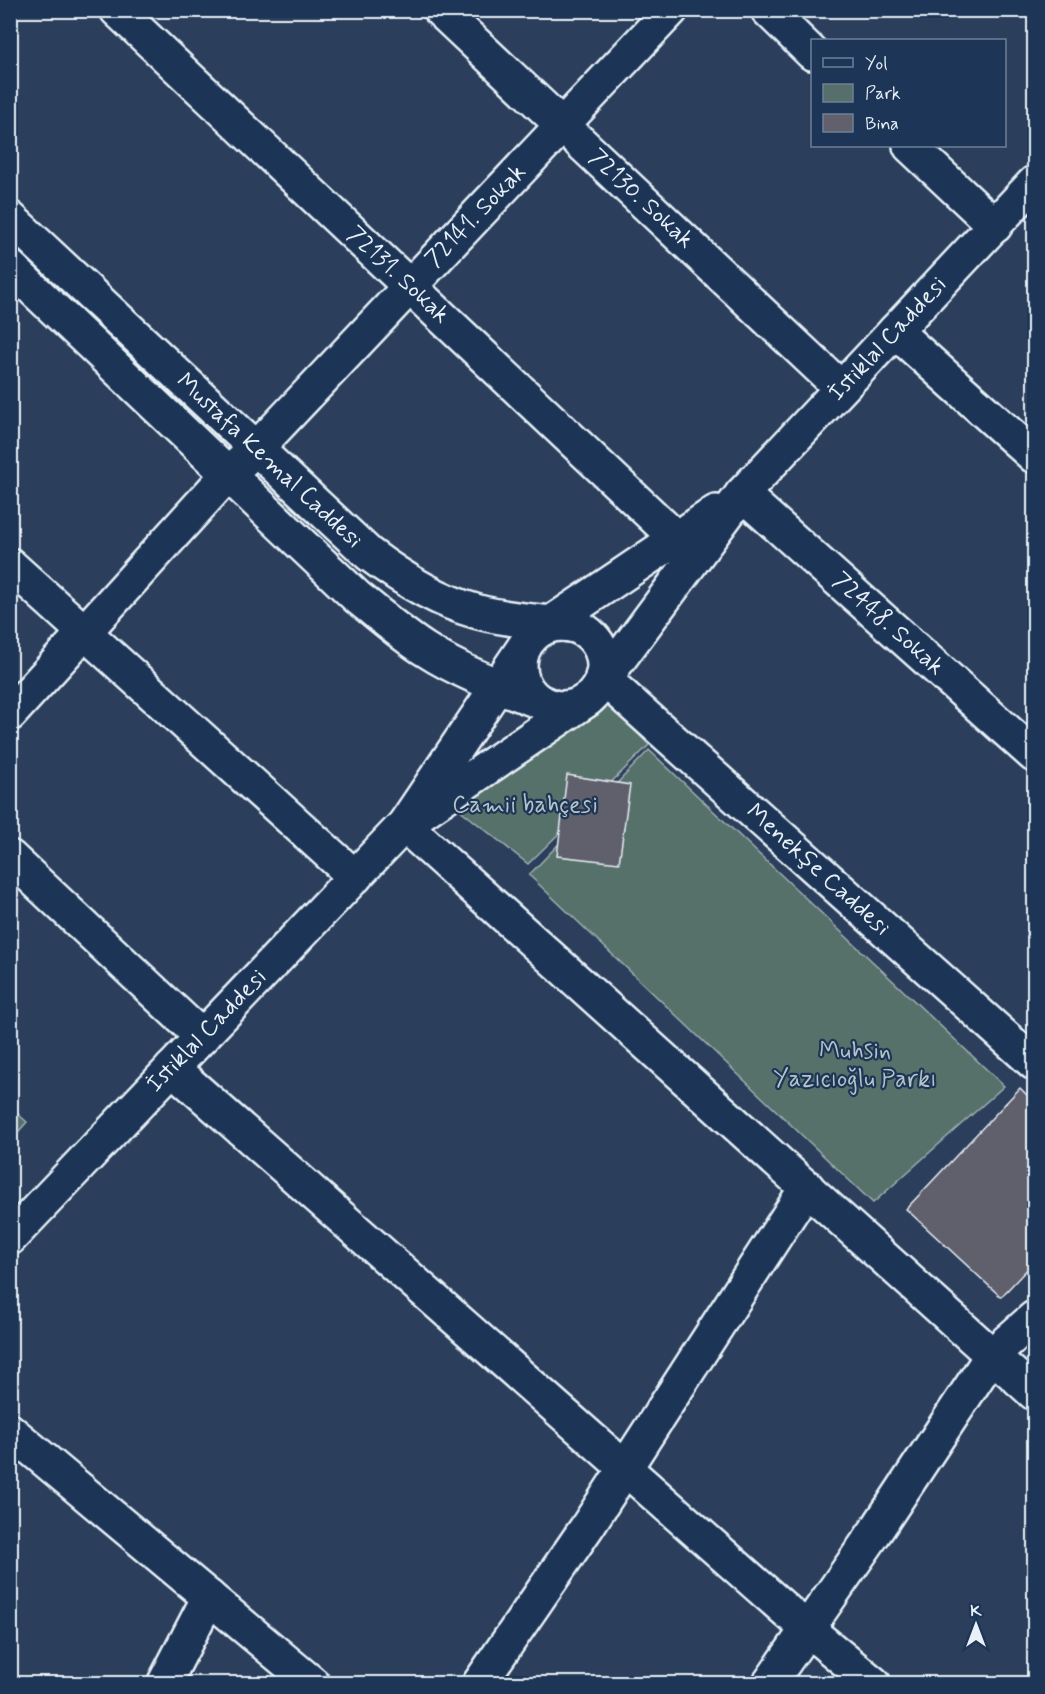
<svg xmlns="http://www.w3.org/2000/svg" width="1045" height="1694" viewBox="0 0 1045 1694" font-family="Mynerve,sans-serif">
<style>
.green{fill:#576f6b;stroke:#a0b0b2;stroke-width:1.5}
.building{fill:#61606c;stroke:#e8f1f8;stroke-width:1.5}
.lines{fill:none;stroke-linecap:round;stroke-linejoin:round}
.minor-casing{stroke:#e8f1f8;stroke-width:38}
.tertiary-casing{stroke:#e8f1f8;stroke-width:38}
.secondary-casing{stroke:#e8f1f8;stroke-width:38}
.minor{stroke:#1d3557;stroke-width:33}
.tertiary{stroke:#1d3557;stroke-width:33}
.secondary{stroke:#1d3557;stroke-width:33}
.labels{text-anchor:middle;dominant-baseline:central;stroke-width:4.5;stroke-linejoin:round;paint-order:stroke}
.street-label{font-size:24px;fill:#e8f1f8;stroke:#1d3557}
.park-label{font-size:24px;fill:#b5c4c7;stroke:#1d3557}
</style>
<rect width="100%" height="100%" fill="#2b3e5b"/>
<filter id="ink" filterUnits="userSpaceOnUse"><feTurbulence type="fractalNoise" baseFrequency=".0167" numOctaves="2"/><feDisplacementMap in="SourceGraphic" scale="12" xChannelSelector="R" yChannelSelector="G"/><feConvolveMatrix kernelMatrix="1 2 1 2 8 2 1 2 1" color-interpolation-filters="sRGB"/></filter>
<g filter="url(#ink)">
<g class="green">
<path d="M599,694L649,745L528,864L454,805Z"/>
<path d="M649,750L1004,1086L873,1203L529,875Z"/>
<path d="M10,1107L27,1122L11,1140H10Z"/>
</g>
<g class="building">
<path d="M567,775L630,785L619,863L557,856Z"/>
<path d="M1020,1088L1034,1102V1262L1001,1297L906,1209Z"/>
</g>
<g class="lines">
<defs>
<g id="minor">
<path d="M117,10L678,540"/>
<path d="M440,10L841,388"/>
<path d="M768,10L812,53"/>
<path d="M910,146L995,226"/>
<path d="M895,331L1034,456"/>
<path d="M742,494L1034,755"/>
<path d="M10,565L355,877"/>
<path d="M10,714L229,473L257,448L671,10"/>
<path d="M404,825L1034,1393"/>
<path d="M10,857L202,1037"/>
<path d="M172,1068L807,1629L874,1684"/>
<path d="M10,1431L313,1684"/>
<path d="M164,1684L209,1597"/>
<path d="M479,1684L587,1527L807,1187"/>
<path d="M769,1684L877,1529L992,1355L1034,1318"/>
</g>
<g id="tertiary">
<path d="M545,627L716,512"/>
<path d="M597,689L742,494L1034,183"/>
<path d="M418,815L588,699"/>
<path d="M10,1238L404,825L524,647"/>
</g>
<g id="secondary">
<path d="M10,218L369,554C401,578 436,600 475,611C505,620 540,621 571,625"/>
<path d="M10,267L357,597C380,615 402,635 426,650C463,674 507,689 548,705"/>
<circle cx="562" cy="666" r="42"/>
<path d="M602,677L1034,1063"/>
</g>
</defs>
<use href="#minor" class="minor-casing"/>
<use href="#tertiary" class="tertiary-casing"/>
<use href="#secondary" class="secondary-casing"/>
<use href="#minor" class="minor"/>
<use href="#tertiary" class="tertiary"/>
<use href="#secondary" class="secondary"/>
</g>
</g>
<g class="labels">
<g class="street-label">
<text transform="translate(641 199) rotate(43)">72130. Sokak</text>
<text transform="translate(476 216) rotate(-46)">72141. Sokak</text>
<text transform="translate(398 275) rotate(43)">72131. Sokak</text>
<text transform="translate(888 339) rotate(-47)">İstiklal Caddesi</text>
<text transform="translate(269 461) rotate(43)">Mustafa Kemal Caddesi</text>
<text transform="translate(888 624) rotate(42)">72448. Sokak</text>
<text transform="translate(818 870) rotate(42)">Menekşe Caddesi</text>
<text transform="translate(207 1031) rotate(-46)">İstiklal Caddesi</text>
</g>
<g class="park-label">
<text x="525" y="805">Camii bahçesi</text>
<text x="855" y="1051">Muhsin<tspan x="855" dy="28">Yazıcıoğlu Parkı</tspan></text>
</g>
</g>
<rect width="1045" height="1694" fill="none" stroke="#1d3557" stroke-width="36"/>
<rect x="18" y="18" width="1009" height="1658" fill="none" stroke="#e8f1f8" stroke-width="2" filter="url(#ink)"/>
<rect x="811" y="39" width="195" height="108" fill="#1d3557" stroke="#6e8097" stroke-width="1.5"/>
<rect x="823" y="58" width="30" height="9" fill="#1d3557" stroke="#6e8097" stroke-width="1.5"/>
<text x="865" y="69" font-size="18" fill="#e8f1f8">Yol</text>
<rect x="823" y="84" width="30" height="18" fill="#576f6b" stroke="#6e8097" stroke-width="1.5"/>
<text x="865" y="99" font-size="18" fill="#e8f1f8">Park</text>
<rect x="823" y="114" width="30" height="18" fill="#61606c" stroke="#6e8097" stroke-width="1.5"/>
<text x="865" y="129" font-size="18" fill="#e8f1f8">Bina</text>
<g transform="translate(976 1625)" stroke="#1d3557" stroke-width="4.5" paint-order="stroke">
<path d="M0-4.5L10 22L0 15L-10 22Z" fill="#e8f1f8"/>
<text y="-9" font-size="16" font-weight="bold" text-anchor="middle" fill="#e8f1f8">K</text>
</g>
</svg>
